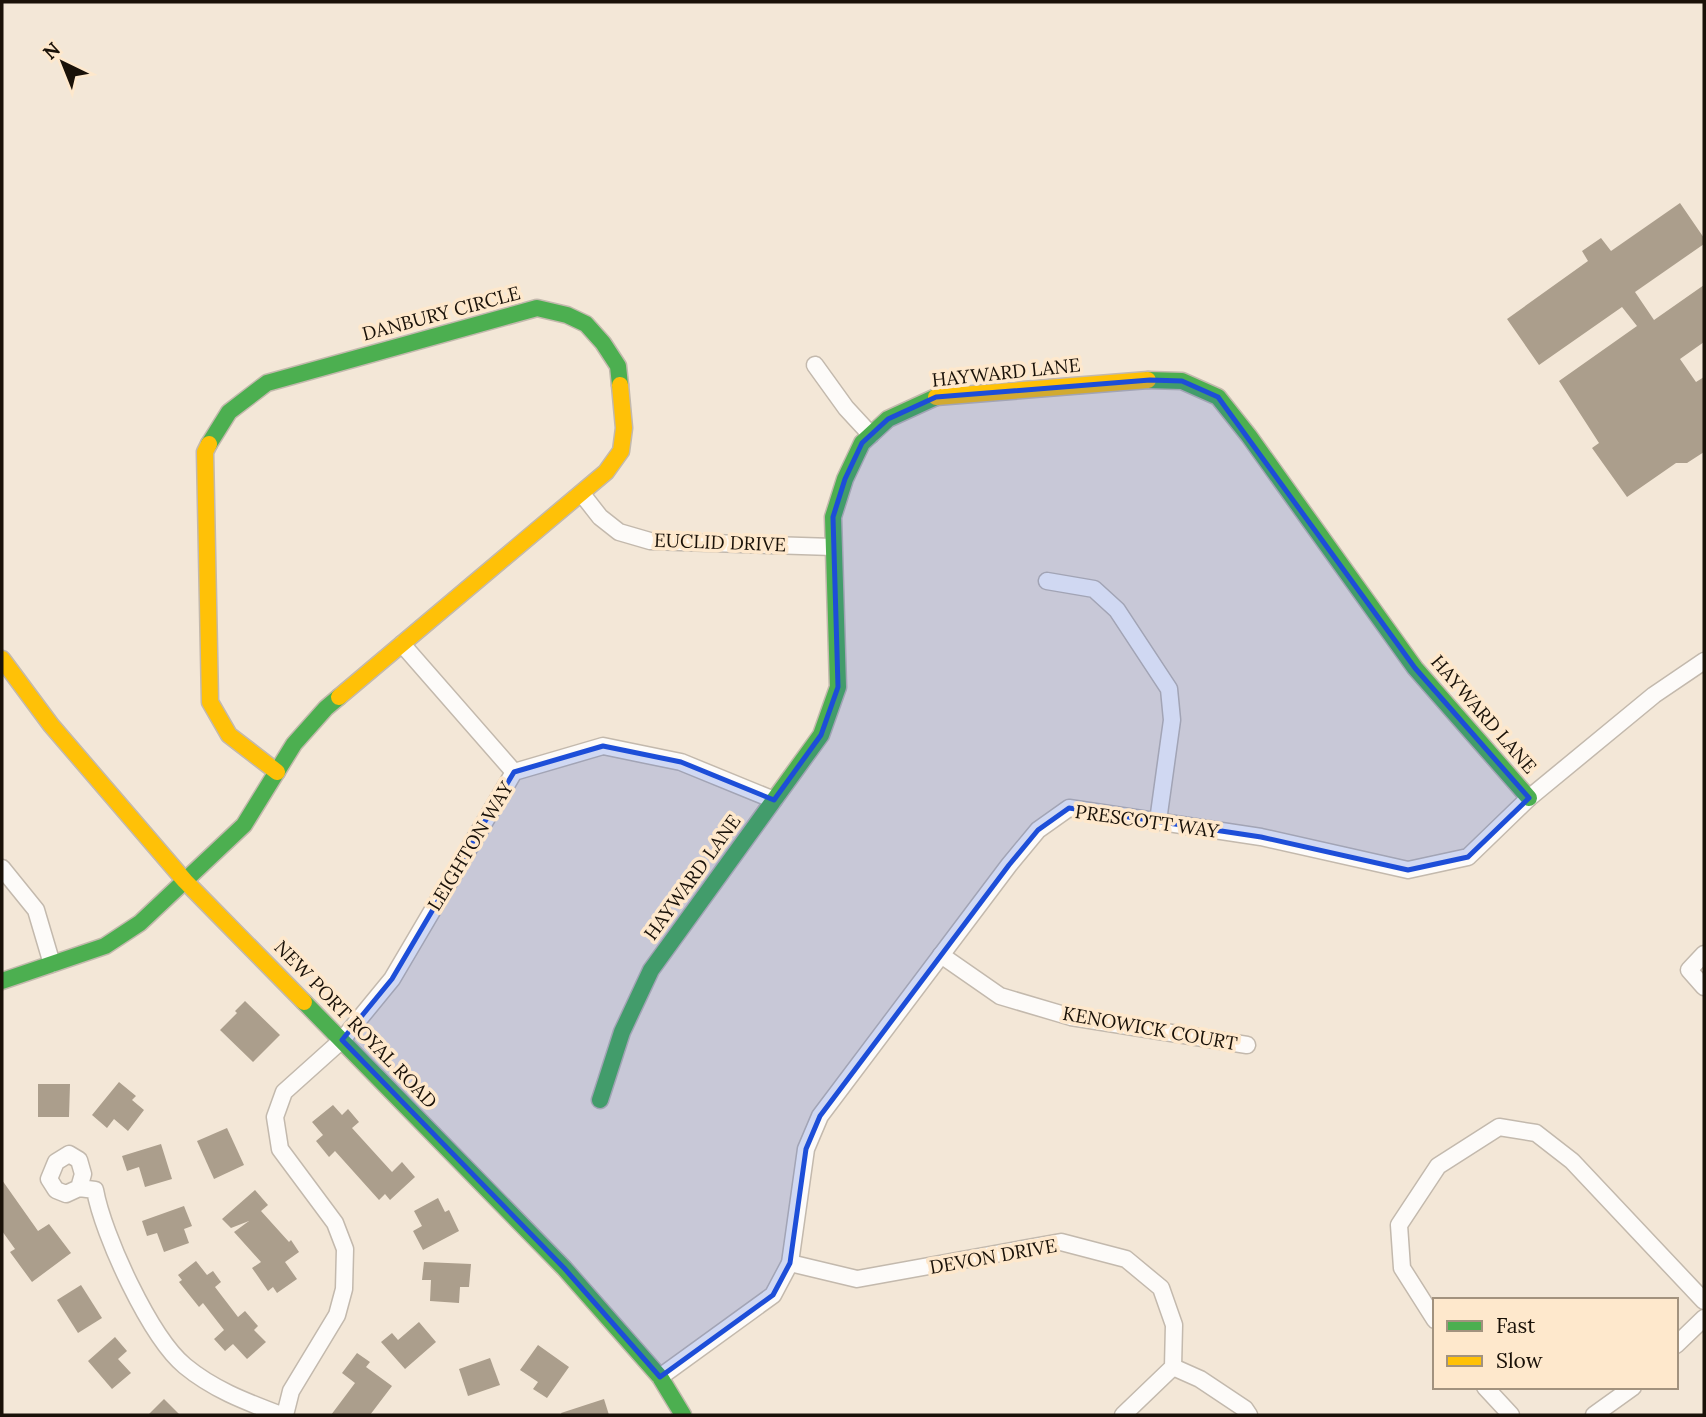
<svg xmlns="http://www.w3.org/2000/svg" width="1706" height="1417" viewBox="0 0 1706 1417" font-family="Lora,serif">
<style>
.building{fill:#ab9e8c}
.lines{fill:none;stroke-linecap:round;stroke-linejoin:round}
.street-casing{stroke:#c3b9ad;stroke-width:19}
.fast-casing{stroke:#c3b9ad;stroke-width:19}
.slow-casing{stroke:#c3b9ad;stroke-width:19}
.street{stroke:#fdfbf9;stroke-width:16}
.fast{stroke:#4caf50;stroke-width:16}
.slow{stroke:#ffc107;stroke-width:16}
.marked{fill:#1d4ed8;fill-opacity:0.2;stroke:#1d4ed8;stroke-width:5;stroke-linejoin:round}
.labels{text-anchor:middle;dominant-baseline:central;stroke-width:7;stroke-linejoin:round;paint-order:stroke}
.street-label{font-size:19px;fill:#191108;stroke:#fee8cc}
</style>
<rect width="100%" height="100%" fill="#f3e7d7"/>
<g class="building">
<path d="M1680,203L1704,238V244L1635,292L1654,320L1704,285V342L1680,359L1696,382L1704,377V452L1687,463H1676L1627,497L1592,448L1599,443L1559,381L1637,326L1622,307L1539,365L1507,319L1588,261L1582,251L1601,238L1611,251Z"/>
<path d="M245,1001L280,1035L253,1062L220,1030L237,1013L235,1011Z"/>
<path d="M119,1082L136,1096L132,1100L144,1110L128,1131L114,1119L107,1128L92,1115Z"/>
<path d="M38,1084H70L69,1117H38Z"/>
<path d="M333,1105L342,1115L348,1109L359,1122L352,1128L392,1172L402,1162L415,1177L390,1200L385,1194L379,1200L335,1151L329,1157L316,1141L323,1135L312,1122Z"/>
<path d="M227,1128L244,1165L214,1179L197,1141Z"/>
<path d="M161,1144L172,1179L145,1187L139,1167L127,1171L122,1156Z"/>
<path d="M2,1180L38,1231L49,1224L71,1253L32,1282L10,1252L15,1249L2,1231Z"/>
<path d="M255,1190L268,1205L261,1211L289,1242L291,1240L299,1252L285,1262L297,1279L277,1293L273,1287L268,1291L252,1268L261,1262L234,1232L249,1221L231,1228L222,1219Z"/>
<path d="M438,1198L445,1212L449,1210L459,1231L423,1250L413,1231L422,1226L414,1211Z"/>
<path d="M184,1206L192,1226L184,1229L189,1243L164,1252L157,1233L147,1236L142,1221Z"/>
<path d="M196,1261L207,1275L213,1271L221,1282L215,1287L238,1317L245,1311L258,1326L254,1330L266,1342L247,1359L233,1344L225,1351L214,1339L224,1330L203,1303L199,1307L179,1282L182,1280L178,1275Z"/>
<path d="M424,1262L471,1264L469,1287H460L459,1303L430,1301L431,1280H422Z"/>
<path d="M81,1285L102,1318L78,1333L57,1300Z"/>
<path d="M419,1322L436,1342L405,1369L381,1342L392,1333L398,1340Z"/>
<path d="M115,1337L127,1351L118,1359L131,1373L112,1389L88,1361Z"/>
<path d="M538,1345L569,1367L547,1398L533,1389L538,1382L520,1370Z"/>
<path d="M357,1353L370,1362L366,1367L392,1386L370,1415H331L355,1383L342,1373Z"/>
<path d="M490,1358L500,1385L468,1396L459,1369Z"/>
<path d="M164,1399L180,1415H148Z"/>
<path d="M604,1399L609,1415H562L561,1413Z"/>
</g>
<g class="lines">
<defs>
<g id="street">
<path d="M815,365L846,408L871,435"/>
<path d="M582,494L600,517L619,532L650,541L833,547"/>
<path d="M1047,581L1094,589L1117,610L1169,689L1172,720L1158,821"/>
<path d="M402,644L514,772"/>
<path d="M2,868L36,910L52,964"/>
<path d="M1704,954L1689,970L1704,987"/>
<path d="M941,955L1000,996L1071,1017L1247,1045"/>
<path d="M79,1188L83,1174L79,1160L69,1154L56,1162L49,1179L56,1190L66,1194L79,1188L95,1190C103,1235 150,1337 185,1366C214,1390 247,1402 281,1415"/>
<path d="M790,1263L857,1279L1061,1242L1126,1259L1161,1288L1174,1325L1173,1367L1123,1415"/>
<path d="M1435,1320L1402,1268L1399,1225L1438,1166L1499,1127L1536,1133L1572,1161L1704,1301"/>
<path d="M1676,1345L1704,1318"/>
<path d="M1173,1367L1200,1379L1245,1409L1249,1415"/>
<path d="M660,1377L773,1295L790,1263L806,1149L820,1116L1009,865L1038,830L1069,808L1261,837L1408,870L1468,857L1529,798L1654,695L1704,661"/>
<path d="M1485,1387L1511,1415"/>
<path d="M285,1415L291,1391L337,1315L344,1289L345,1249L335,1223L280,1149L275,1117L284,1092L342,1040L392,979L514,772L603,746L681,762L774,800"/>
<path d="M1594,1415L1633,1387"/>
</g>
<g id="fast">
<path d="M1148,380L1182,381L1218,397L1249,436L1415,668L1529,798"/>
<path d="M209,444L229,412L267,383L537,308L567,315L586,324L603,343L618,366L620,385"/>
<path d="M2,981L105,946L140,923L244,825L294,744L326,708L339,697"/>
<path d="M304,1002L564,1268L660,1377L683,1415"/>
<path d="M600,1100L622,1032L651,970L821,735L838,687L833,517L845,479L862,443L888,419L936,397"/>
</g>
<g id="slow">
<path d="M936,397L1148,380"/>
<path d="M209,444L205,452L210,702L229,735L277,772"/>
<path d="M2,659L51,725L185,881L304,1002"/>
<path d="M339,697L606,472L621,451L624,428L620,385"/>
</g>
</defs>
<use href="#street" class="street-casing"/>
<use href="#fast" class="fast-casing"/>
<use href="#slow" class="slow-casing"/>
<use href="#street" class="street"/>
<use href="#fast" class="fast"/>
<use href="#slow" class="slow"/>
</g>
<path class="marked" d="M1150,380L1182,381L1218,397L1415,668L1529,798L1468,857L1408,870L1261,837L1069,808L1038,830L1009,865L820,1116L806,1149L790,1263L773,1295L660,1377L564,1268L342,1040L392,979L514,772L603,746L681,762L774,800L821,735L838,687L833,517L845,479L862,443L888,419L936,397Z"/>
<g class="labels">
<g class="street-label">
<text transform="translate(441 313) rotate(-15)">DANBURY CIRCLE</text>
<text transform="translate(1006 372) rotate(-6)">HAYWARD LANE</text>
<text transform="translate(720 542) rotate(2)">EUCLID DRIVE</text>
<text transform="translate(1484 714) rotate(49)">HAYWARD LANE</text>
<text transform="translate(1147 821) rotate(8)">PRESCOTT WAY</text>
<text transform="translate(470 846) rotate(-59)">LEIGHTON WAY</text>
<text transform="translate(692 877) rotate(-54)">HAYWARD LANE</text>
<text transform="translate(356 1024) rotate(46)">NEW PORT ROYAL ROAD</text>
<text transform="translate(1150 1028) rotate(10)">KENOWICK COURT</text>
<text transform="translate(993 1256) rotate(-10)">DEVON DRIVE</text>
</g>
</g>
<rect width="1706" height="1417" fill="none" stroke="#191108" stroke-width="7"/>
<rect x="1433" y="1298" width="245" height="91" fill="#fee8cc" stroke="#a2927e" stroke-width="2"/>
<rect x="1447" y="1321" width="35" height="10" fill="#4caf50" stroke="#a2927e" stroke-width="2"/>
<text x="1496" y="1333" font-size="21" fill="#191108">Fast</text>
<rect x="1447" y="1356" width="35" height="10" fill="#ffc107" stroke="#a2927e" stroke-width="2"/>
<text x="1496" y="1368" font-size="21" fill="#191108">Slow</text>
<g transform="translate(63 63) rotate(317)" stroke="#fee8cc" stroke-width="5" paint-order="stroke">
<path d="M0-5L12 26L0 18L-12 26Z" fill="#191108"/>
<text y="-10" font-size="19" font-weight="bold" text-anchor="middle" fill="#191108">N</text>
</g>
</svg>
